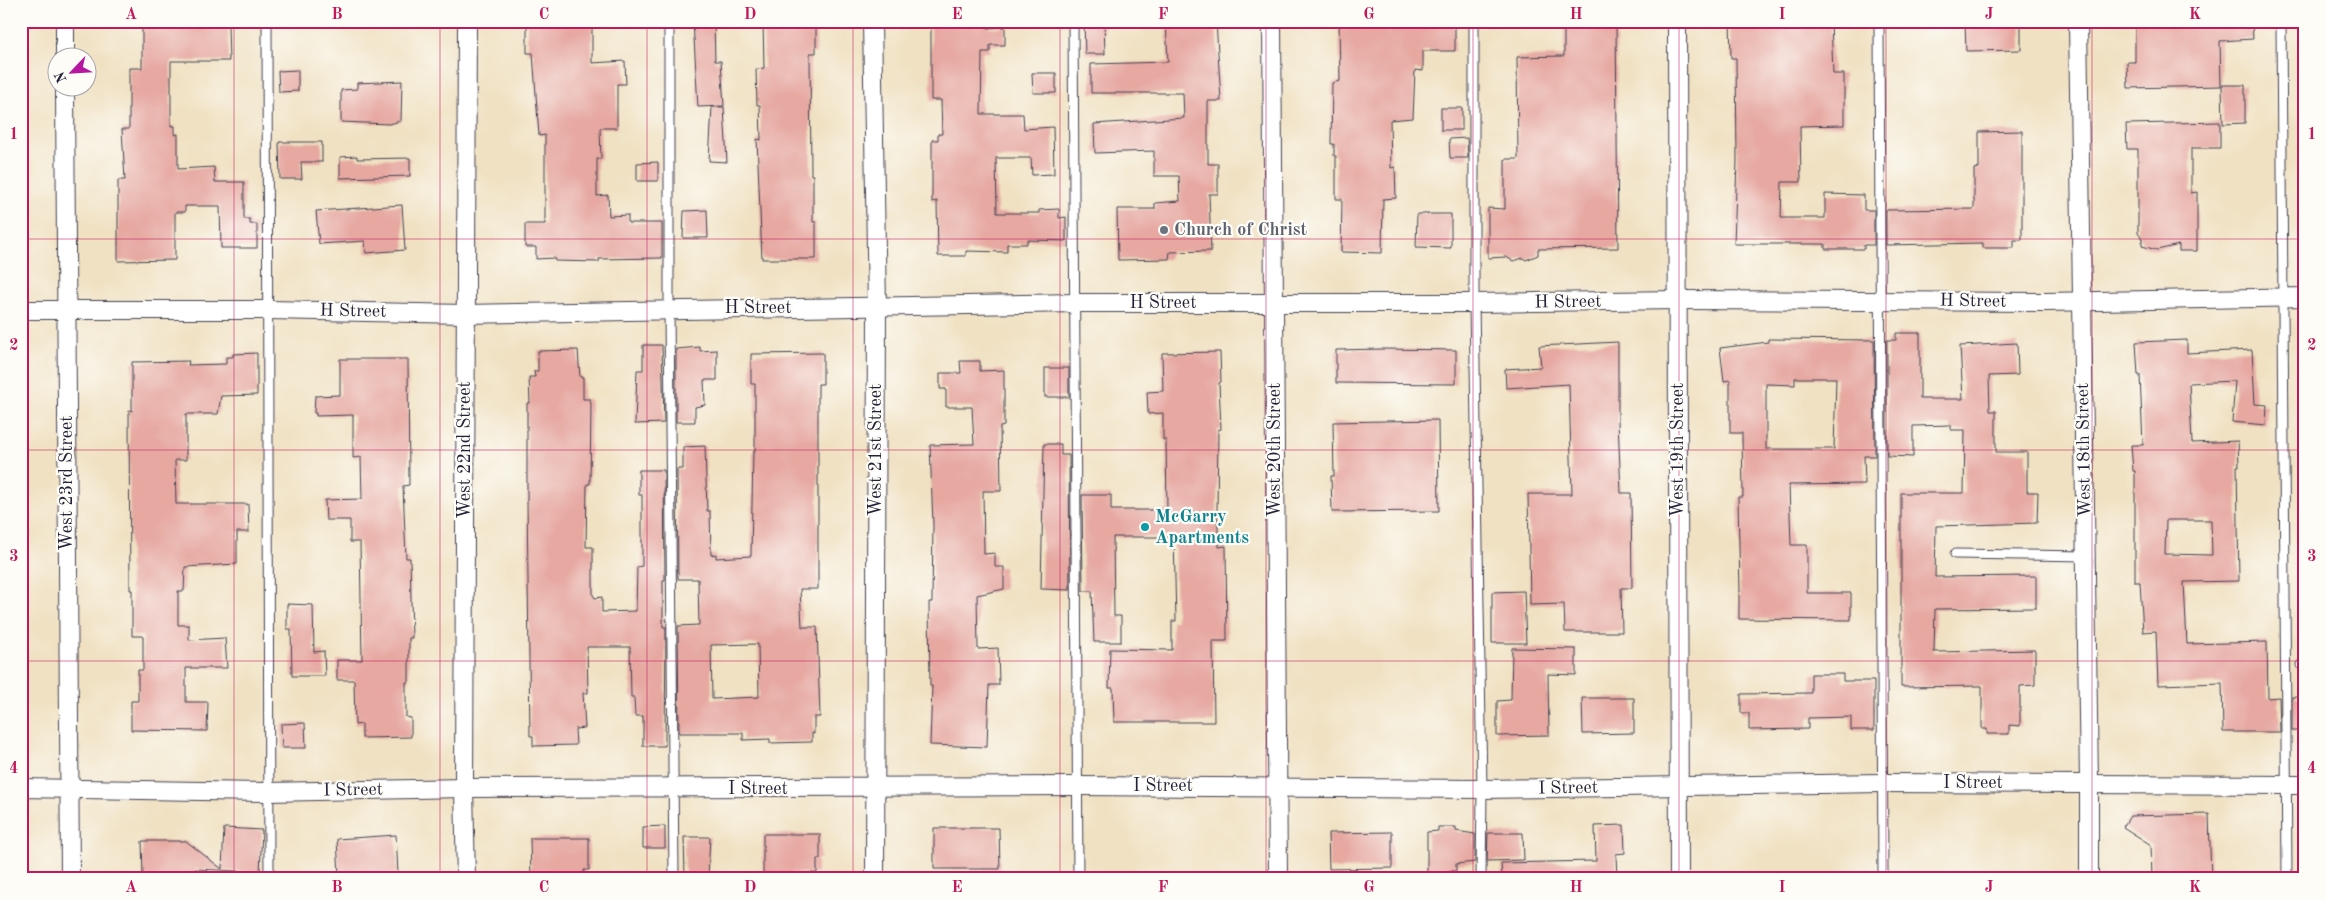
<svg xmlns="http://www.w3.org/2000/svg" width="2326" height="900" viewBox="0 0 2326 900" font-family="'Old Standard TT',serif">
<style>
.building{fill:#e6a8a1;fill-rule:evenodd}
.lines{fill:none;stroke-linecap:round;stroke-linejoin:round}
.service-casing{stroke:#413f4f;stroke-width:11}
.minor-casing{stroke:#413f4f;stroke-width:20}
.service{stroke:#fff;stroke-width:9}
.minor{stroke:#fff;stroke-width:18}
.grid{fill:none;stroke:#c2185b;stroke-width:1;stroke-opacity:0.55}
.worship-dot{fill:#6b7280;stroke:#fdfcf7;stroke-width:2}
.culture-dot{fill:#0f9aa8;stroke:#fdfcf7;stroke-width:2}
.labels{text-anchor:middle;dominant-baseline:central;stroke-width:4.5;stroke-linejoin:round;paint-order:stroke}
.worship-label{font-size:18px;font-weight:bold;fill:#5b616d;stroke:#fdfcf7;text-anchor:start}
.street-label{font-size:18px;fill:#22223b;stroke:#fdfcf7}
.culture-label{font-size:18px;font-weight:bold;fill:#0d838f;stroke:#fdfcf7;text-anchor:start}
.neatline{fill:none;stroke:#c2185b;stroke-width:2}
.grid-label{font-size:16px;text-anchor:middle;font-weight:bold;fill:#c2185b}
</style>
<rect width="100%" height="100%" fill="#fdfcf7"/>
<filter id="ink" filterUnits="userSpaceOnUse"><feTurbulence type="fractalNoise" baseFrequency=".02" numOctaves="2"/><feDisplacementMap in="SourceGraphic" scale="10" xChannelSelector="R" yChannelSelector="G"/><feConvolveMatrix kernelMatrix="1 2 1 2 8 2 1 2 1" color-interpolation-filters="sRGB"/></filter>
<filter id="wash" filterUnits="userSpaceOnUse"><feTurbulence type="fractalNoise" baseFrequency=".0096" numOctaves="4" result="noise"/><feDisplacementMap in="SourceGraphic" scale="20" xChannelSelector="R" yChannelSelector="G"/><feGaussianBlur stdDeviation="1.12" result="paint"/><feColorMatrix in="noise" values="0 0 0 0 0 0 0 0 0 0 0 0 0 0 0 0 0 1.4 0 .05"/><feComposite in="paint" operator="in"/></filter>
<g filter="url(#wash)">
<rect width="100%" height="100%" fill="#f0e1c2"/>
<g id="blocks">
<g class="building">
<path d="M527,21H592V63L625,61L626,84H617V128H600L601,159H597V196L608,195L609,216L628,215V223H662V258L599,259V262L555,261L554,258L536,259V247H525V224H545V135L539,136L533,53H527Z"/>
<path d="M693,21H714L715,61H721L724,106L698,107Z"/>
<path d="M763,21H816V53H810L811,175H813V222H816V259H762L757,139L761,140L760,105H757L756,69L764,68Z"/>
<path d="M988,21V28L1005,27V45H990V52H982L981,114H1023L1024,129L1053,127L1054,174L1032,175L1031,158H996L997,213H1039V210L1059,209V218L1066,217V241L1027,240V244H1007V252L966,251V256H938L937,201L932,202V140H938V134H942L941,100H931V22Z"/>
<path d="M1084,21H1104L1105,54H1085Z"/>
<path d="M1166,21H1184V23L1216,21L1221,101H1208V164H1218V194H1209L1211,251L1170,252L1169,259L1118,260L1117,209H1155V203L1180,201L1179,176H1154V151L1095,153L1094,124L1184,118L1183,93H1091V64L1168,62Z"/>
<path d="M1339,21H1455V51H1423V71L1415,70L1413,118L1390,120L1391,168L1395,167L1396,198L1383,199L1382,253L1341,252L1342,199H1336V156H1334V144H1331L1332,83L1340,81Z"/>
<path d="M1564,21H1616L1618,248L1538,249V255L1526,260L1523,258L1513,261L1506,257L1488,258V208L1505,209V159H1518L1517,57L1564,56Z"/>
<path d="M1730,21H1831L1833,74H1844V125L1800,126L1801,182H1782L1781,218H1825V194L1864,195V210H1874V245H1864V249H1825V244H1734L1737,161L1736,58H1731Z"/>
<path d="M2135,21H2252L2253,39L2220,41L2221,86L2128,88L2127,62H2135Z"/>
<path d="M2021,22V50L1966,51L1965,23Z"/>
<path d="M228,25L229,61H171V126H175V135L178,134V169L214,167L215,182H244V219H250V224H257V248H221L220,206H185V212H175V260L118,261V180H125L122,129H129V68H142V26Z"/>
<path d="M298,70V91L279,92L278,71Z"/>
<path d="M1032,73H1056V93H1033Z"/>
<path d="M402,81L401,121L389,124L341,122V90L357,89V83Z"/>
<path d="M2222,85H2245V123L2223,124Z"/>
<path d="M712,107H724L727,162L709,161Z"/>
<rect x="1441" y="108" width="21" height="22"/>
<path d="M2220,122V148H2191V193L2197,192V251H2179V245L2157,250L2142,246V239L2138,233V149H2127L2126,124Z"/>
<path d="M2022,131V240H2014V248H1983V243L1886,245V210L1974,209V169L1979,168V132Z"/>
<path d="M1467,138L1468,158H1450L1449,139Z"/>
<path d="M279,142H322V162H301L302,179H280Z"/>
<path d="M357,156V159L410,158V176L340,178V157Z"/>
<path d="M658,162V181H637V163Z"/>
<path d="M402,205L405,250L366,253L365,241L319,244L316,211Z"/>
<path d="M707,210L708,238H683L684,211Z"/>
<path d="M1417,214H1451V248L1416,247Z"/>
<path d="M1896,333H1920V399H1963L1960,346L2017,343L2018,375L1989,376L1990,411H1996V452H2027V492H2038L2037,523L1936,526L1935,577L2036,576V608L1935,609L1934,652L2035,650V685L2020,686V726L2009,725V734H1987V729H1982V686L1901,687V493H1964L1965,430H1951V425L1913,426V457L1887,456V340H1896Z"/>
<path d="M1768,339L1874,340L1875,456H1864L1865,484L1789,485L1791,545H1807V593H1851V620L1739,619V592H1740L1738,497H1743L1742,433H1730V380L1724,381L1720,348L1768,342ZM1795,378H1836L1834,449H1766V384L1795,385Z"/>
<path d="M2187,340V353L2252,350L2255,404L2267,405L2266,425L2232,422L2235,381L2189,383L2192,443L2238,441L2239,466H2237L2239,581L2184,582L2187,644L2267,642L2268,698L2279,697L2280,732H2223L2222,683L2158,685L2156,631L2143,632L2140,582H2135V471H2133L2131,445H2143L2140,375H2138L2136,342ZM2166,520H2211L2212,555L2165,554Z"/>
<path d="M1618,342V421L1621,493H1631L1632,588H1621L1622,632H1565L1564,604L1530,605L1528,494H1572L1569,384L1506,388L1505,369L1541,367L1539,346Z"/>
<path d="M643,345H662L664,423L635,424L637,370H643Z"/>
<path d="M700,347V351L717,350V380H704L705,405L695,407V422H676V349Z"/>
<path d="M1382,349L1456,350V384L1336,383V350Z"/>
<path d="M578,350L580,377H583V399H590L591,405L590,484H587L586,547H593V595L595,598L602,597V612L636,611L637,567L642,566V495H639V470H664L665,580H663V627H666L665,746H643V716H635L634,697H631L630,647H587L588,693H583L585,728L575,729L576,745L533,746V736H530L527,501V403H530L529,377H535L534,371H538V351Z"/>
<path d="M1220,352L1221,382L1219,383L1221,429L1218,430L1217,511L1219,547L1226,546L1227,641H1213L1214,722H1114L1113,688H1109L1110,649L1172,650V621H1176L1174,537H1113L1114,616H1121V642H1094L1092,591H1083L1082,495H1111V510H1167L1166,440H1163V413L1148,414L1147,392L1163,391L1162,353Z"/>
<path d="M257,353V395L221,396L218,414H186V460H175L176,504H248L249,532H237V564L185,567L184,591H178V625H189V640L225,638L227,668H186V702H208L207,731L131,730V701H138V670H143V636H132V590H130L129,410L132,411V362L189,361L188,365L226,364V357H233V354Z"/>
<path d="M823,353V384H818V589H800L802,627H817L820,717H814V734L812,733V742L770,743V739L743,740V733H679L678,626L699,625L698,579H678L677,469H683V447L705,446L707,511H710L711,555L716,554V558L751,556L753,452H755V384H751V354ZM758,644L759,697L712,699L711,645Z"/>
<path d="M340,359H408L409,485L403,486L406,558H410L412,638H409V682H406V717L411,718V737L362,738V724L355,725L354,680H337V660H362L360,542H350V520H326L325,500L362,499L361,457L353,458V415L316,416V413H314L315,396L340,395Z"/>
<path d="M960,361H980V371L1004,370V426L1000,427L1001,491H983L984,554L995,553V567H1004V589L977,595L978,649L998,648L999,685H989L987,747L930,745L932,686H930L929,602H932L933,524L930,445L974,444L972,407H946V389H940V373H961Z"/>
<rect x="1045" y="368" width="24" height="29"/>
<path d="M1438,420L1439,511L1332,512L1331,476H1334L1333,422Z"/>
<path d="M1044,444H1061V455H1069L1070,590L1041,589Z"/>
<path d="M1524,591L1526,643H1492V592Z"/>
<path d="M287,604L313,605L314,652L324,651L325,676H292L291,629H287Z"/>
<path d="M1512,648L1576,649V675L1548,674L1549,735L1497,736V701L1511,700Z"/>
<path d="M1811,674H1843V681H1874V730H1851V717L1808,718V729L1749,730V713H1741V694L1811,693Z"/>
<rect x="2292" y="697" width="13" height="34"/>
<path d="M1582,698H1634V733L1583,734Z"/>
<path d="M305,723L306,748H282L281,724Z"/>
<path d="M2209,814L2211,879H2152L2151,845L2123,827L2130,816Z"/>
<path d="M1624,825L1625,853L1616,854L1617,879H1502L1501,863L1596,861L1595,826Z"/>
<path d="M665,826V848H643V827Z"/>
<path d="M1438,827H1456V831L1475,834V862L1456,864V871H1449V874L1427,873V832L1438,831Z"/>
<path d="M224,828L262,830L260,872L195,869V877H143L142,841H186L222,869Z"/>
<path d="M934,828H999L1000,869H934Z"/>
<path d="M1392,832V868L1329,869L1328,833Z"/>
<path d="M1488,833H1523L1524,860L1487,861Z"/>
<path d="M763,834H820V859H817V873H763Z"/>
<path d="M396,835L398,873L339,876L337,839Z"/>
<path d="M684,837H710L708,877H685Z"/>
<path d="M530,838H589V870H584V879H531Z"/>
</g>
</g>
</g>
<g filter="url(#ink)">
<use href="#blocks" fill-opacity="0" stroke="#413f4f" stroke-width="1"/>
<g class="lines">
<defs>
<g id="service">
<path d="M267,21L269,879"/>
<path d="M669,21V309L674,879"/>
<path d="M1073,21L1078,879"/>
<path d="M1474,21V303L1482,789L1481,879"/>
<path d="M1879,21L1883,879"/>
<path d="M2281,21L2287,879"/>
<path d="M1955,554L2086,556"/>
<path d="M2302,665H2305"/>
</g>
<g id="minor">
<path d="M65,21V58"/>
<path d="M872,21L877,307L875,879"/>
<path d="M1272,21L1278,879"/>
<path d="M1677,21L1679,879"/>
<path d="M2078,21L2089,783V879"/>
<path d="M65,88L70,879"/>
<path d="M21,310H269L465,314L1076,303H1474L1678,300L2046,302L2305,297"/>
<path d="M21,788L268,792L464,788L1079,786L1482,789L1882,783L2305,785"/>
<path d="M466,879L464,788L467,21"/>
</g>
</defs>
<use href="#service" class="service-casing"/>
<use href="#minor" class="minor-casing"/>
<use href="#service" class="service"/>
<use href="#minor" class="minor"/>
</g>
</g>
<path class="grid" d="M234,21V879M440,21V879M647,21V879M853,21V879M1060,21V879M1266,21V879M1473,21V879M1679,21V879M1886,21V879M2092,21V879M21,239H2305M21,450H2305M21,661H2305"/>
<circle class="worship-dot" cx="1164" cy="230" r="5"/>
<circle class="culture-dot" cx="1145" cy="527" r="5"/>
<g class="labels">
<g class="worship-label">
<text x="1174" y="230">Church of Christ</text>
</g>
<g class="street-label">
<text transform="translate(1973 301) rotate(1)">H Street</text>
<text transform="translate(1568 302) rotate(-1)">H Street</text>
<text x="1163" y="303">H Street</text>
<text x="758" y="308">H Street</text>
<text transform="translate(353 311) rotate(1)">H Street</text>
<text transform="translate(465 450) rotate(-90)">West 22nd Street</text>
<text transform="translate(876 450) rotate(-90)">West 21st Street</text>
<text transform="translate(1275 450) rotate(-90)">West 20th Street</text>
<text transform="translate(1678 450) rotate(-90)">West 19th Street</text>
<text transform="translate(2084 450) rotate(-91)">West 18th Street</text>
<text transform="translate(67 483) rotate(-90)">West 23rd Street</text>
<text x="1973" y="783">I Street</text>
<text x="1163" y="786">I Street</text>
<text transform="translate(1568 788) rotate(-1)">I Street</text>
<text x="758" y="789">I Street</text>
<text transform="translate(353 790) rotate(-1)">I Street</text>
</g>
<g class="culture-label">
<text x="1155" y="517">McGarry<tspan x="1155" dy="21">Apartments</tspan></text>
</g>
</g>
<rect width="2326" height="900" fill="none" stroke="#fdfcf7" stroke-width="55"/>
<g transform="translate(72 72) rotate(245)"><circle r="24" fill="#fdfcf7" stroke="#a5a5ac"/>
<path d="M0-4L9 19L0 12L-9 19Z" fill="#b5179e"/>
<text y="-8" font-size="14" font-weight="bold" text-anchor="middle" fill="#22223b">N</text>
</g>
<rect x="28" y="28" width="2270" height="844" class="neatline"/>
<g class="grid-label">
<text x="131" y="19">A</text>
<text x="337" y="19">B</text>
<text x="544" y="19">C</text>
<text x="750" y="19">D</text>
<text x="957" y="19">E</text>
<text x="1163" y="19">F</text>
<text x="1369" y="19">G</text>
<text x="1576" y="19">H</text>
<text x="1782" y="19">I</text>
<text x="1989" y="19">J</text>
<text x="2195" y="19">K</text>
<text x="14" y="139">1</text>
<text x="2312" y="139">1</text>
<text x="14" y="350">2</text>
<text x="2312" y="350">2</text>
<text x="14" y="561">3</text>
<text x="2312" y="561">3</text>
<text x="14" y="773">4</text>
<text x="2312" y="773">4</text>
<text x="131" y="892">A</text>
<text x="337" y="892">B</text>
<text x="544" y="892">C</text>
<text x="750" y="892">D</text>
<text x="957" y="892">E</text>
<text x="1163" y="892">F</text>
<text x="1369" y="892">G</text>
<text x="1576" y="892">H</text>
<text x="1782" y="892">I</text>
<text x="1989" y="892">J</text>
<text x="2195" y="892">K</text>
</g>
</svg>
